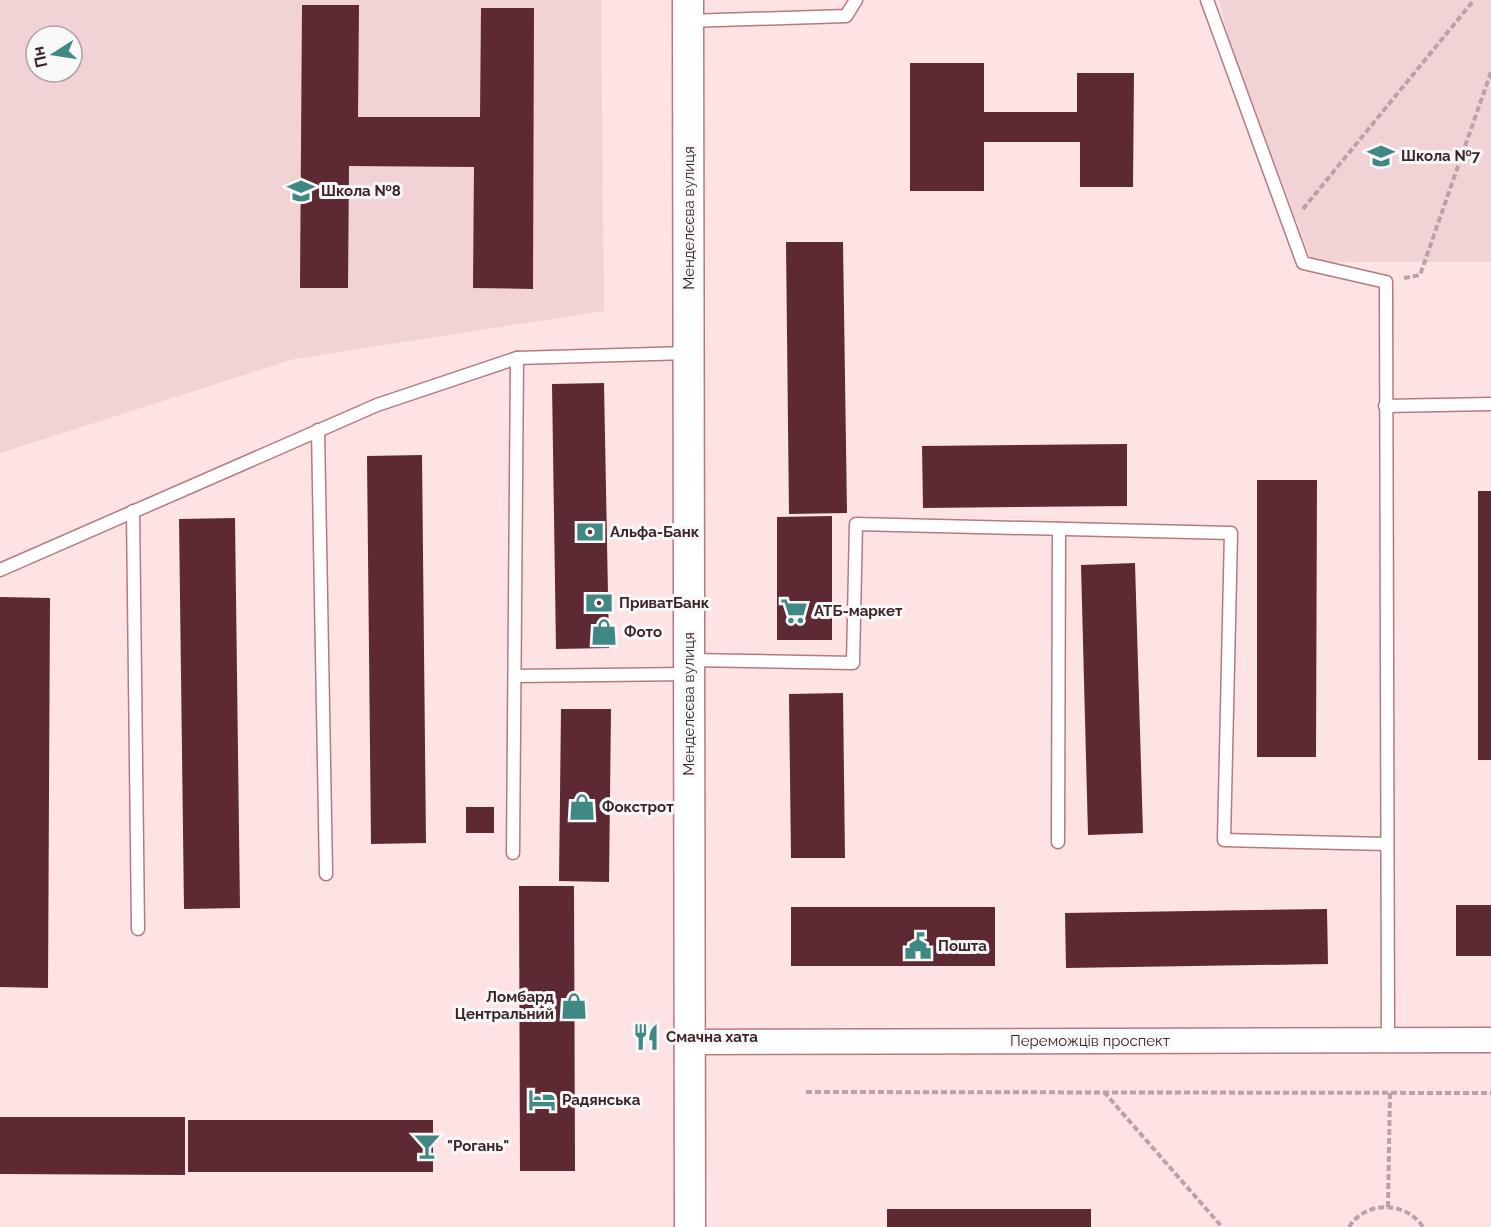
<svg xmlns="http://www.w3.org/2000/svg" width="1491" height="1227" viewBox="0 0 1491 1227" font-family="Raleway,sans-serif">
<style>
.built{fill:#f1d2d5;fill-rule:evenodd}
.building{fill:#5d2932}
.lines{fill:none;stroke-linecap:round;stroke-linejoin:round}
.service-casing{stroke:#b57981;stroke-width:15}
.minor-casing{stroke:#b57981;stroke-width:27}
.tertiary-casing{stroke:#b57981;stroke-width:33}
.path{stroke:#bca2a4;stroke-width:4;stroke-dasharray:6 3;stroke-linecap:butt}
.service{stroke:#fff;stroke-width:12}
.minor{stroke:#fff;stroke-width:24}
.tertiary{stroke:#fff;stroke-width:30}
.labels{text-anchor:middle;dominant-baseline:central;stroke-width:6;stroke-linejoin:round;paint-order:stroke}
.poi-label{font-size:15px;font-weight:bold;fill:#3d2427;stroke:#f8f8f8;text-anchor:start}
.street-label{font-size:15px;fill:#3d2427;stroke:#f8f8f8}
</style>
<rect width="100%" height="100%" fill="#fee3e5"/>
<g class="built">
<path d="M0,0H601L604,311L294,359L0,453ZM36,36H72V72H36Z"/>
<path d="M1219,0H1491V262H1312L1232,51Z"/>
</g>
<g class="building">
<path d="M302,5H359L358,117H480L481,8H534L533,289L473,288L474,167L349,166L348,288H300Z"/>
<path d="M910,63H984V112H1077V73H1134L1133,187H1080V142H984V191H910Z"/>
<path d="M786,242H843L847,513L789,514Z"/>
<path d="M604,383L609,648L556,649L552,384Z"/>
<path d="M1127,444V506L923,508L922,446Z"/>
<path d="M422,455L426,843L371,844L367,456Z"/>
<path d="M1257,480H1317L1316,757H1257Z"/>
<rect x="1478" y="491" width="13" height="269"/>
<path d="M832,516V640H777V517Z"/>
<path d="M235,518L240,908L184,909L179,519Z"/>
<path d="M1135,563L1143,833L1088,835L1081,565Z"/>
<path d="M0,597L50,598L48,988L0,987Z"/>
<path d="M843,693L845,858H791L789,694Z"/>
<path d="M561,709H611L609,882L559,881Z"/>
<rect x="466" y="807" width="28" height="26"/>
<path d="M519,886H574L575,1171H520Z"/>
<rect x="1456" y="905" width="35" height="51"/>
<rect x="791" y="907" width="204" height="59"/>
<path d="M1327,909L1328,964L1066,968L1065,913Z"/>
<path d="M0,1117H185V1175L0,1174Z"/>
<rect x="188" y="1120" width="245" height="52"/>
<rect x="887" y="1209" width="204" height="18"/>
</g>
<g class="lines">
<defs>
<g id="service">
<path d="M1207,0L1303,263L1386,282L1388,1040"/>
<path d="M688,21L846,16L856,0"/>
<path d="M1385,406L1491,404"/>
<path d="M318,430L326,874"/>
<path d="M133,511L138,929"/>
<path d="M0,570L377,405L517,358L688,353"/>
<path d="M690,660L853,663L856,524L1231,533L1224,840L1387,844"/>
<path d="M515,676L688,674"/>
<path d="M1058,842L1059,529"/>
<path d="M513,853L517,358"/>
</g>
<path id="minor" d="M690,1042L1491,1040"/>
<path id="tertiary" d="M688,0L690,1227"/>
</defs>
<use href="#service" class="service-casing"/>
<use href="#minor" class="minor-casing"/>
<use href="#tertiary" class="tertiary-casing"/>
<g class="path">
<path d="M1303,209L1474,0"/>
<path d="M1404,278L1420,275L1491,72"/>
<path d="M806,1092L1491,1093"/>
<path d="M1104,1092L1222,1227"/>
<path d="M1388,1207L1390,1092"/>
<path d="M1349,1227C1366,1200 1406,1201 1423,1227"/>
</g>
<use href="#service" class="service"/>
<use href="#minor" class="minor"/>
<use href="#tertiary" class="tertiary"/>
</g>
<defs>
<symbol id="school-bare" viewBox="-9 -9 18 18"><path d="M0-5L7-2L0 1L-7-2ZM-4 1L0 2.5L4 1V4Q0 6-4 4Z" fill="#408884" stroke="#f8f8f8" stroke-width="2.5" paint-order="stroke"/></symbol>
<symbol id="bank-bare" viewBox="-9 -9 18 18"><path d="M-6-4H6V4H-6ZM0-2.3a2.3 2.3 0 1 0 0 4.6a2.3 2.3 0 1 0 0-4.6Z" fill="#408884" stroke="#f8f8f8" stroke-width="2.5" paint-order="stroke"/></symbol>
<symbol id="supermarket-bare" viewBox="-9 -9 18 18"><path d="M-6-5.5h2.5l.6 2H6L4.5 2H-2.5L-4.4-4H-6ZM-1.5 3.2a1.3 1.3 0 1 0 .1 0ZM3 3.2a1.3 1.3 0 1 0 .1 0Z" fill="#408884" stroke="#f8f8f8" stroke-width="2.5" paint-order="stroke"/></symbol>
<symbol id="shop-bare" viewBox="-9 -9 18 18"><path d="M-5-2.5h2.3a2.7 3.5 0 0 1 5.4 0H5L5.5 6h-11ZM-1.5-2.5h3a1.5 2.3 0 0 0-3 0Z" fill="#408884" stroke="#f8f8f8" stroke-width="2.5" paint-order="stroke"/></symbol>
<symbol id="civic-bare" viewBox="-9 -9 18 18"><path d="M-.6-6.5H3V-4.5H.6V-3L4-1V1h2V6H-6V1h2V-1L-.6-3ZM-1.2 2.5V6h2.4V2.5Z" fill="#408884" stroke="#f8f8f8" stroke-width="2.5" paint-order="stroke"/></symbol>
<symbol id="restaurant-bare" viewBox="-9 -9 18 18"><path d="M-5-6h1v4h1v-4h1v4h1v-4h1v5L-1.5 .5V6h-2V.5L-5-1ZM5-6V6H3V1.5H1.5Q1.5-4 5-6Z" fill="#408884" stroke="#f8f8f8" stroke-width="2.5" paint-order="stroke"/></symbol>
<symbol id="hotel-bare" viewBox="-9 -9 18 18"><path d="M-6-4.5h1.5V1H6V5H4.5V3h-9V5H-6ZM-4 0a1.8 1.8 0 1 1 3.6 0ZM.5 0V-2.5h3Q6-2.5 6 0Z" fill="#408884" stroke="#f8f8f8" stroke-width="2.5" paint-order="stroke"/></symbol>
<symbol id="bar-bare" viewBox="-9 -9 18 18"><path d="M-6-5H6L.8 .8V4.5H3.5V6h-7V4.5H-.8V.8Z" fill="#408884" stroke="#f8f8f8" stroke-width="2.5" paint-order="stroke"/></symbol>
</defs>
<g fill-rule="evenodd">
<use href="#school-bare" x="1362" y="137" width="38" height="38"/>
<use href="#school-bare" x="282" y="172" width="38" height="38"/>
<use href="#bank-bare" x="571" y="513" width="38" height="38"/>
<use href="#bank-bare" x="580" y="584" width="38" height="38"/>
<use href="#supermarket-bare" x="775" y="592" width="38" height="38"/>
<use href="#shop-bare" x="585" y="613" width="38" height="38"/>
<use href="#shop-bare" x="563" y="788" width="38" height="38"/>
<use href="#civic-bare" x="899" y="927" width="38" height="38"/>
<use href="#shop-bare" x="555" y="987" width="38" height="38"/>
<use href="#restaurant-bare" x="627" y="1018" width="38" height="38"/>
<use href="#hotel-bare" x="523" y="1081" width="38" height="38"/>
<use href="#bar-bare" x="408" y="1127" width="38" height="38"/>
</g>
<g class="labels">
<g class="poi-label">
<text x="1401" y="156">Школа №7</text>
<text x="321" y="191">Школа №8</text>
<text x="610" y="532">Альфа-Банк</text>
<text x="619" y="603">ПриватБанк</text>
<text x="814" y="611">АТБ-маркет</text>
<text x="624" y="632">Фото</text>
<text x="602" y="807">Фокстрот</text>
<text x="938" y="946">Пошта</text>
<text x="554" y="997" text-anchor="end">Ломбард<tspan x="554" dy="17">Центральний</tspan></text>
<text x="666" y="1037">Смачна хата</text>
<text x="562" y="1100">Радянська</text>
<text x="447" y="1146">"Рогань"</text>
</g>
<g class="street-label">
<text transform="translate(689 218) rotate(-90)">Менделєєва вулиця</text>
<text transform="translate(689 704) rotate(-90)">Менделєєва вулиця</text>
<text x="1090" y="1041">Переможців проспект</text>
</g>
</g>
<g transform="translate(54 54) rotate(258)"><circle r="28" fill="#f8f8f8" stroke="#ada3a4" stroke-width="1.5"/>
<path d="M0-4.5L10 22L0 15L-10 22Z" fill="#408884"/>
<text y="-9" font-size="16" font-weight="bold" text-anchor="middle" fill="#3d2427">Пн</text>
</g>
</svg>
